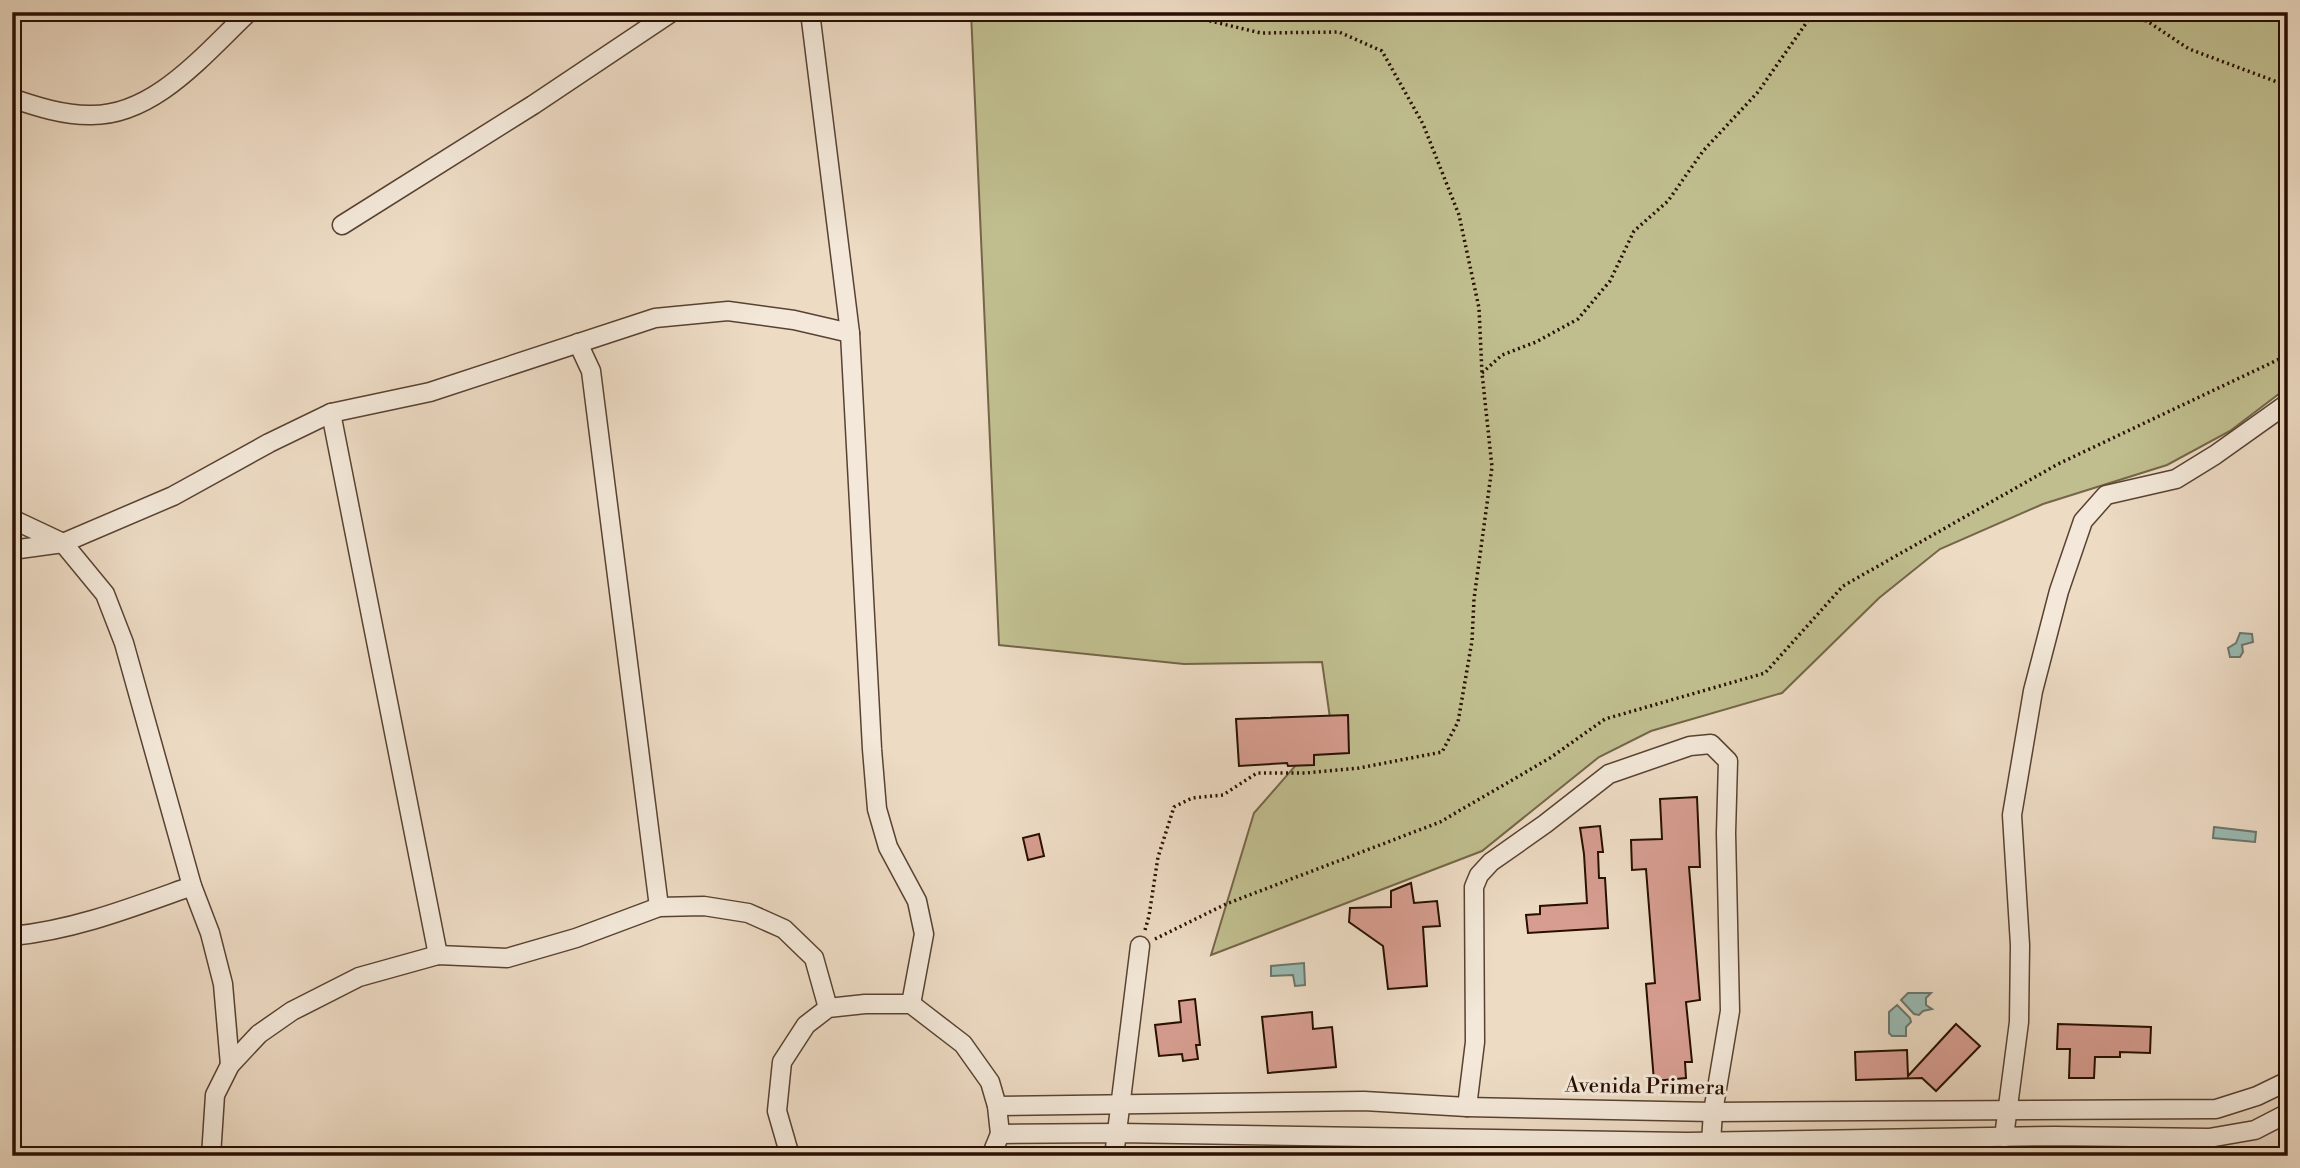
<svg xmlns="http://www.w3.org/2000/svg" width="2300" height="1168" viewBox="0 0 2300 1168" font-family="'Libre Bodoni',serif">
<style>
.green{fill:#c0be8f;stroke:#746648;stroke-width:2}
.water{fill:#99bbb4;stroke:#6c766c;stroke-width:2}
.building{fill:#d69d90;stroke:#280f01;stroke-width:2}
.lines{fill:none;stroke-linecap:round;stroke-linejoin:round}
.street-casing{stroke:#594232;stroke-width:21}
.path{stroke:#280f01;stroke-width:3.5;stroke-dasharray:2 3.5;stroke-linecap:butt}
.street{stroke:#f3e8d9;stroke-width:18}
.labels{text-anchor:middle;dominant-baseline:central;stroke-width:6;stroke-linejoin:round;paint-order:stroke}
.street-label{font-size:21px;fill:#280f01;stroke:#f3e8d9}
</style>
<rect width="100%" height="100%" fill="#eddbc4"/>
<filter id="stains"><feTurbulence type="fractalNoise" baseFrequency=".00286" numOctaves="4"/><feColorMatrix values="0 0 0 0 .2 0 0 0 0 .09 0 0 0 0 .02 0 0 0 .5 -.17"/></filter>
<radialGradient id="worn" r=".72"><stop offset=".6" stop-color="#630" stop-opacity="0"/><stop offset="1" stop-color="#630" stop-opacity=".3"/></radialGradient>
<path class="green" d="M971,12H2288V387L2230,431L2167,465L2043,504L1940,549L1879,598L1782,693L1651,731L1599,757L1482,851L1211,955L1254,813L1331,725L1322,662L1184,664L999,645Z"/>
<g class="water">
<path d="M2240,633L2252,634L2253,642L2242,645L2243,652L2240,657H2230L2228,648L2236,643Z"/>
<path d="M2214,827L2256,832L2255,842L2213,838Z"/>
<path d="M1304,963L1305,985L1295,986L1293,975L1271,976V966Z"/>
<path d="M1908,993H1931L1926,998V1005L1932,1009L1923,1011L1919,1015L1914,1014L1901,1000Z"/>
<path d="M1897,1005L1910,1018L1911,1022L1906,1027V1036H1892L1889,1033V1012Z"/>
</g>
<g class="building">
<path d="M1348,715L1349,753L1314,755V765L1288,766L1287,763L1239,766L1236,719Z"/>
<path d="M1697,797L1700,867H1689L1700,1000L1686,1002L1692,1062H1685L1686,1078L1654,1081L1646,984L1655,983L1646,869L1632,870L1631,840L1662,839L1660,799Z"/>
<path d="M1600,826L1603,852H1598L1599,878H1605L1608,928L1528,933L1526,915L1540,914V906L1587,903L1584,854L1580,828Z"/>
<path d="M1039,834L1044,856L1028,860L1023,838Z"/>
<path d="M1411,883L1414,903L1437,901L1440,926L1423,927L1427,986L1388,989L1383,946L1349,922L1350,908L1391,907V891Z"/>
<path d="M1195,999L1200,1045H1196L1198,1059L1183,1061L1182,1054L1159,1056L1155,1025L1181,1022L1179,1001Z"/>
<path d="M1312,1012L1313,1029L1332,1027L1336,1067L1268,1073L1262,1017Z"/>
<path d="M1956,1024L1980,1046L1936,1091L1922,1078L1856,1080L1855,1052L1907,1050L1908,1076Z"/>
<path d="M2058,1024L2151,1027L2150,1053L2120,1052V1057H2095L2094,1078H2069L2070,1049H2057Z"/>
</g>
<g class="lines">
<defs>
<g id="street">
<path d="M810,12L850,333L872,749L877,809L888,847L917,901L924,934L911,1004"/>
<path d="M14,99C38,107 63,115 89,115C154,117 205,53 249,12"/>
<path d="M342,225L533,105L672,12"/>
<path d="M578,343L591,371L659,907"/>
<path d="M331,413L438,955"/>
<path d="M12,519L63,543L105,594L124,643L192,886L210,933L223,984L230,1065"/>
<path d="M12,550L63,543L173,496L269,443L331,413L430,392L655,318L728,311L794,320L850,333"/>
<path d="M12,936C75,930 133,907 192,886"/>
<path d="M997,1106L1364,1101L1467,1107L1713,1112L2216,1109L2257,1096L2288,1081"/>
<path d="M1467,1107L1475,1042L1474,887L1479,875L1491,862L1545,824L1609,774L1690,746L1711,744L1728,761L1726,833L1730,1011L1713,1112L1711,1142"/>
<path d="M1000,1134L1119,1133L1687,1142L2054,1136L2209,1138L2255,1130L2288,1113"/>
<path d="M2004,1137L2019,1022L2020,945L2012,815L2033,691L2059,591L2083,521L2106,495L2176,479L2215,455L2288,403"/>
<path d="M211,1156L215,1095L230,1065L259,1034L292,1011L359,977L438,955L507,958L576,938L659,907L704,906L748,913L784,929L814,958L828,1008"/>
<path d="M790,1156L777,1111L782,1062L806,1025L828,1008L865,1004H911L963,1044L990,1082L997,1106L1000,1134L991,1156"/>
<path d="M1114,1156L1140,946"/>
</g>
</defs>
<use href="#street" class="street-casing"/>
<g class="path">
<path d="M2096,12L2147,21L2189,49L2288,86"/>
<path d="M1482,373L1502,355L1536,342L1578,319L1610,281L1634,231L1668,201L1703,151L1758,92L1814,12"/>
<path d="M1145,930L1149,916L1158,857L1174,807L1192,798L1223,795L1257,773H1306L1359,768L1442,752L1458,722L1472,641L1474,599L1492,467L1482,373L1479,308L1459,215L1423,124L1382,51L1339,32L1261,33L1172,12"/>
<path d="M1155,939L1226,904L1440,822L1550,758L1605,719L1765,673L1843,586L2058,464L2288,355"/>
<path d="M1283,1155L1319,1156"/>
<path d="M2278,1156L2288,1152"/>
</g>
<use href="#street" class="street"/>
</g>
<g class="labels">
<g class="street-label">
<text transform="translate(1645 1087) rotate(1)">Avenida Primera</text>
</g>
</g>
<rect width="2300" height="1168" fill="none" stroke="#eddbc4" stroke-width="42"/>
<rect x="14" y="14" width="2272" height="1140" fill="none" stroke="#280f01" stroke-width="3.5"/>
<rect x="21" y="21" width="2258" height="1126" fill="none" stroke="#280f01" stroke-width="2"/>
<rect width="100%" height="100%" filter="url(#stains)"/>
<rect width="100%" height="100%" fill="url(#worn)"/>
</svg>
